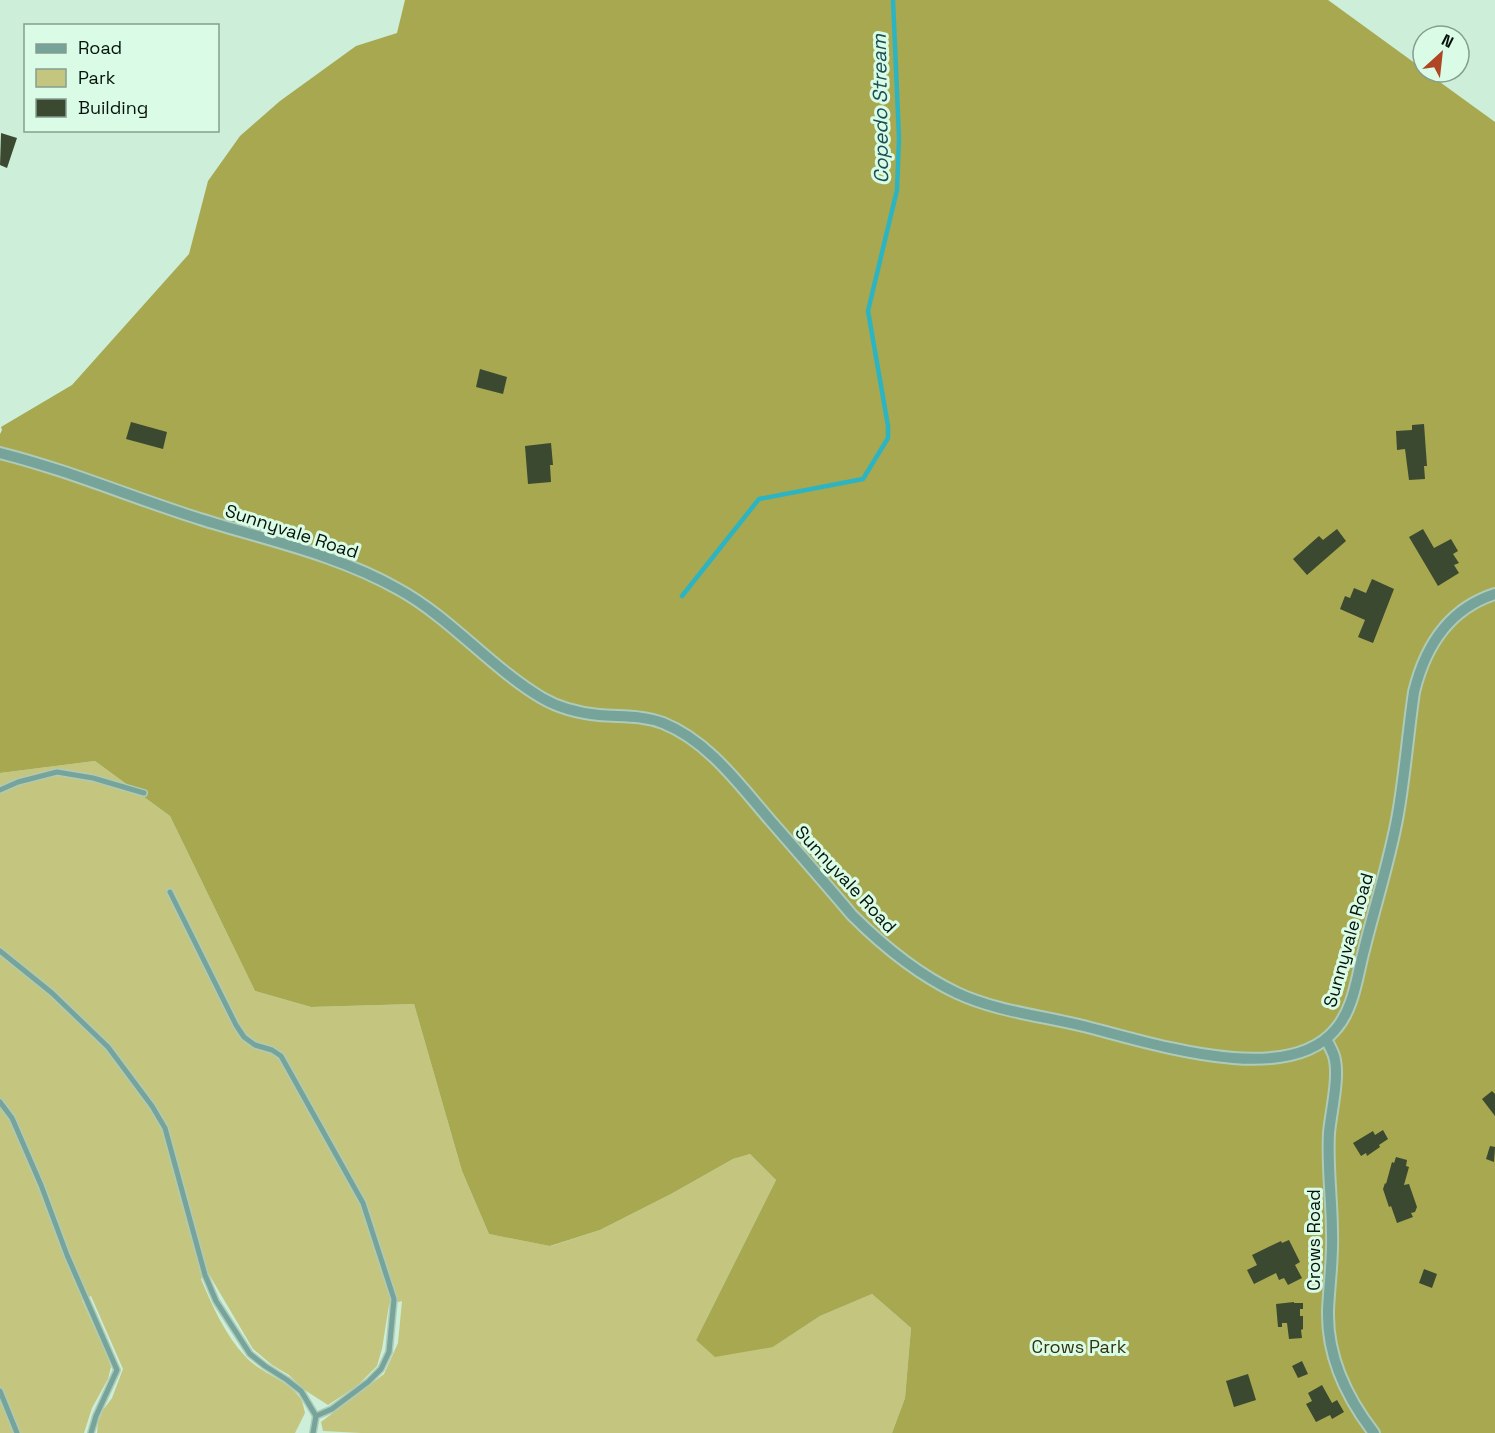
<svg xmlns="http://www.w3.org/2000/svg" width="1495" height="1433" viewBox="0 0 1495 1433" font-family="'Space Grotesk',sans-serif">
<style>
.green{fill:#c4c680}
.forest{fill:#a7a850}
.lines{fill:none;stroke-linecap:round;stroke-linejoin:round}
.stream{stroke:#2db4c2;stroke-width:4.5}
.building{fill:#3a4930}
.service-casing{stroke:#adcbb8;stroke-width:8}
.minor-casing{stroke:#adcbb8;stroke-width:14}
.service{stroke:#76a39a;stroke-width:5}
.minor{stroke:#76a39a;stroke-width:10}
.labels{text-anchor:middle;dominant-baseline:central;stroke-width:6;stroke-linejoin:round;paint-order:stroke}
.street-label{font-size:18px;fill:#06120b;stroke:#dafbe6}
.park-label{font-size:18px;fill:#33330d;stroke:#dafbe6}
.water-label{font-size:20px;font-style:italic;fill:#195056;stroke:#dafbe6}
</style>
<rect width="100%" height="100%" fill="#cdeed9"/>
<path class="green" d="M95,761L170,816L255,991L311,1007L414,1004L462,1171L489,1234L551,1246L600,1230L671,1194L733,1159L750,1154L776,1180L696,1340L773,1347L820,1316L872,1294L911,1328L905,1398L892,1433H361L323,1431L321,1422L384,1374L398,1343L402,1301L389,1305L382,1349L377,1366L357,1386L328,1405L303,1389L289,1375L272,1365L253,1349L207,1271L201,1279C212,1305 225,1335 245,1356C261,1374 288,1379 301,1399C303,1403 304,1409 305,1413L295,1433H97L98,1422L103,1410L112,1398L123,1369L91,1296L82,1300L106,1353L111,1367L108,1379L92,1408L84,1433H0V773Z"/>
<path class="forest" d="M405,0H1328L1423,69V72H1426L1495,122V1433H892L905,1398L911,1328L872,1294L820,1316L773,1347L715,1357L696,1340L776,1180L750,1154L733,1159L671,1194L600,1230L550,1246L489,1234L462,1171L414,1004L311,1007L255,991L170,816L95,761L0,773V434L2,430L1,427L72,385L189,254L208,181L240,136L280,101L356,46L397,33Z"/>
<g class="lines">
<path class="stream" d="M682,596L759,499L863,479L888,438V426L868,311L897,190L899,138L893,0"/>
</g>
<g class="building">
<path d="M1,133L17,138L7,168L0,165Z"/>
<path d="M480,369L507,377L503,394L476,387Z"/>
<path d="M131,422L167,432L163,449L126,439Z"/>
<path d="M1424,424L1427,466H1424L1425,479L1409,480L1405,449L1397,450L1396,431L1412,430V425Z"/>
<path d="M551,443L553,465H550L551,482L528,484L525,446Z"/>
<path d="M1337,529L1346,541L1307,575L1293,559L1319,536L1323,540Z"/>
<path d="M1423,529L1434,548L1451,539L1458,551L1453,554L1459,563L1454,565L1459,573L1438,586L1409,537Z"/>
<path d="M1372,579L1394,589L1373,643L1358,637L1365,620L1340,609L1345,596L1350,598L1354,588L1366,593Z"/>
<path d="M1492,1091L1495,1094V1116L1482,1099Z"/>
<path d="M1383,1130L1388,1139L1379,1145L1380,1147L1367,1156L1366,1153L1361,1156L1353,1143L1373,1131L1375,1135Z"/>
<path d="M1490,1146L1495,1147L1494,1162L1486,1159Z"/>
<path d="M1396,1157L1407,1160L1406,1166L1409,1167L1404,1185L1409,1184L1417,1207L1415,1212L1411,1213L1413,1217L1397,1223L1391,1206L1389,1207L1383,1189L1385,1183L1386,1184L1392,1162L1394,1163Z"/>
<path d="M1289,1240L1300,1262L1295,1265L1302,1278L1288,1285L1284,1278L1279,1280L1276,1273L1254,1284L1247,1270L1257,1265L1252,1255L1281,1241L1282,1243Z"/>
<path d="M1424,1269L1437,1274L1432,1288L1419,1283Z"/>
<path d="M1294,1302V1303H1303V1309H1300V1316H1303V1329L1301,1330L1302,1338L1289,1339L1287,1323H1282V1327H1278L1276,1304Z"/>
<path d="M1302,1361L1308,1374L1298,1378L1292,1366Z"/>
<path d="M1248,1374L1256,1400L1234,1407L1226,1381Z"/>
<path d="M1322,1385L1332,1403L1337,1400L1344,1412L1332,1419L1330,1415L1316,1422L1306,1404L1312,1401L1308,1393Z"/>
</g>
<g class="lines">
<defs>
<g id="service">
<path d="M0,790L18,782L57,772L93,778L144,793"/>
<path d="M170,892L236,1025L244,1037L255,1045L272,1050L281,1056L363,1203L394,1299L389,1352L381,1369L368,1382L332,1409L316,1416L313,1433"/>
<path d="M0,951L52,993L108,1047L152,1106L165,1128L205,1275L216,1301L250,1354L265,1366L287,1380L301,1391L316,1416"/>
<path d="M0,1102L12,1118L41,1185L67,1255L117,1370L96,1416L91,1433"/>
<path d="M0,1391L17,1433"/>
</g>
<g id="minor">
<path d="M0,453C68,470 133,498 200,519C267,540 336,554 398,589C451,618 490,667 542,698C559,708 579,713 599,715C621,717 642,715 663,723C708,741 739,784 770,820C797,851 825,883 852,915C883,946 917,974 957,993C996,1011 1037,1015 1079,1025C1143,1040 1284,1090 1335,1030C1354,1009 1357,976 1364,950C1375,905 1390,860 1398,814C1405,774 1408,733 1414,692C1425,647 1448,609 1495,594"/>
<path d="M1326,1039C1329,1045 1332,1050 1334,1056C1340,1076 1331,1111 1329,1133C1327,1166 1332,1200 1332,1233C1333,1260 1329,1285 1328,1311C1327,1356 1347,1398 1374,1433"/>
</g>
</defs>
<use href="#service" class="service-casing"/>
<use href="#minor" class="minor-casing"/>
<use href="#service" class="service"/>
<use href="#minor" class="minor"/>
</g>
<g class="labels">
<g class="street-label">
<text transform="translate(292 531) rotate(18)">Sunnyvale Road</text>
<text transform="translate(846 879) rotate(47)">Sunnyvale Road</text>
<text transform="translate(1348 940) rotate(-74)">Sunnyvale Road</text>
<text transform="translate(1313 1240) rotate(-90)">Crows Road</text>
</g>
<g class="park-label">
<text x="1079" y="1346">Crows Park</text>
</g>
<g class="water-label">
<text transform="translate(880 109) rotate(-91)">Copedo Stream</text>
</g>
</g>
<rect x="24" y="24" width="195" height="108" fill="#dafbe6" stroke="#859e8e" stroke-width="1.5"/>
<rect x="36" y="44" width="30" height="9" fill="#76a39a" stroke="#859e8e" stroke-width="1.5"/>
<text x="78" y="54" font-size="18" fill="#06120b">Road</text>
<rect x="36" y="69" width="30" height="18" fill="#c4c680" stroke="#859e8e" stroke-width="1.5"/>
<text x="78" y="84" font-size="18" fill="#06120b">Park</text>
<rect x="36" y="99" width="30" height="18" fill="#3a4930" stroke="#859e8e" stroke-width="1.5"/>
<text x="78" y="114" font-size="18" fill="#06120b">Building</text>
<g transform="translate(1441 54) rotate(27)"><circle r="28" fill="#dafbe6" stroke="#859e8e" stroke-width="1.5"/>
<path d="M0-4.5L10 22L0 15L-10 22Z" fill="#ae4624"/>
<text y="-9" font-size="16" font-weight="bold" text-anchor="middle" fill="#06120b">N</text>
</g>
</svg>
